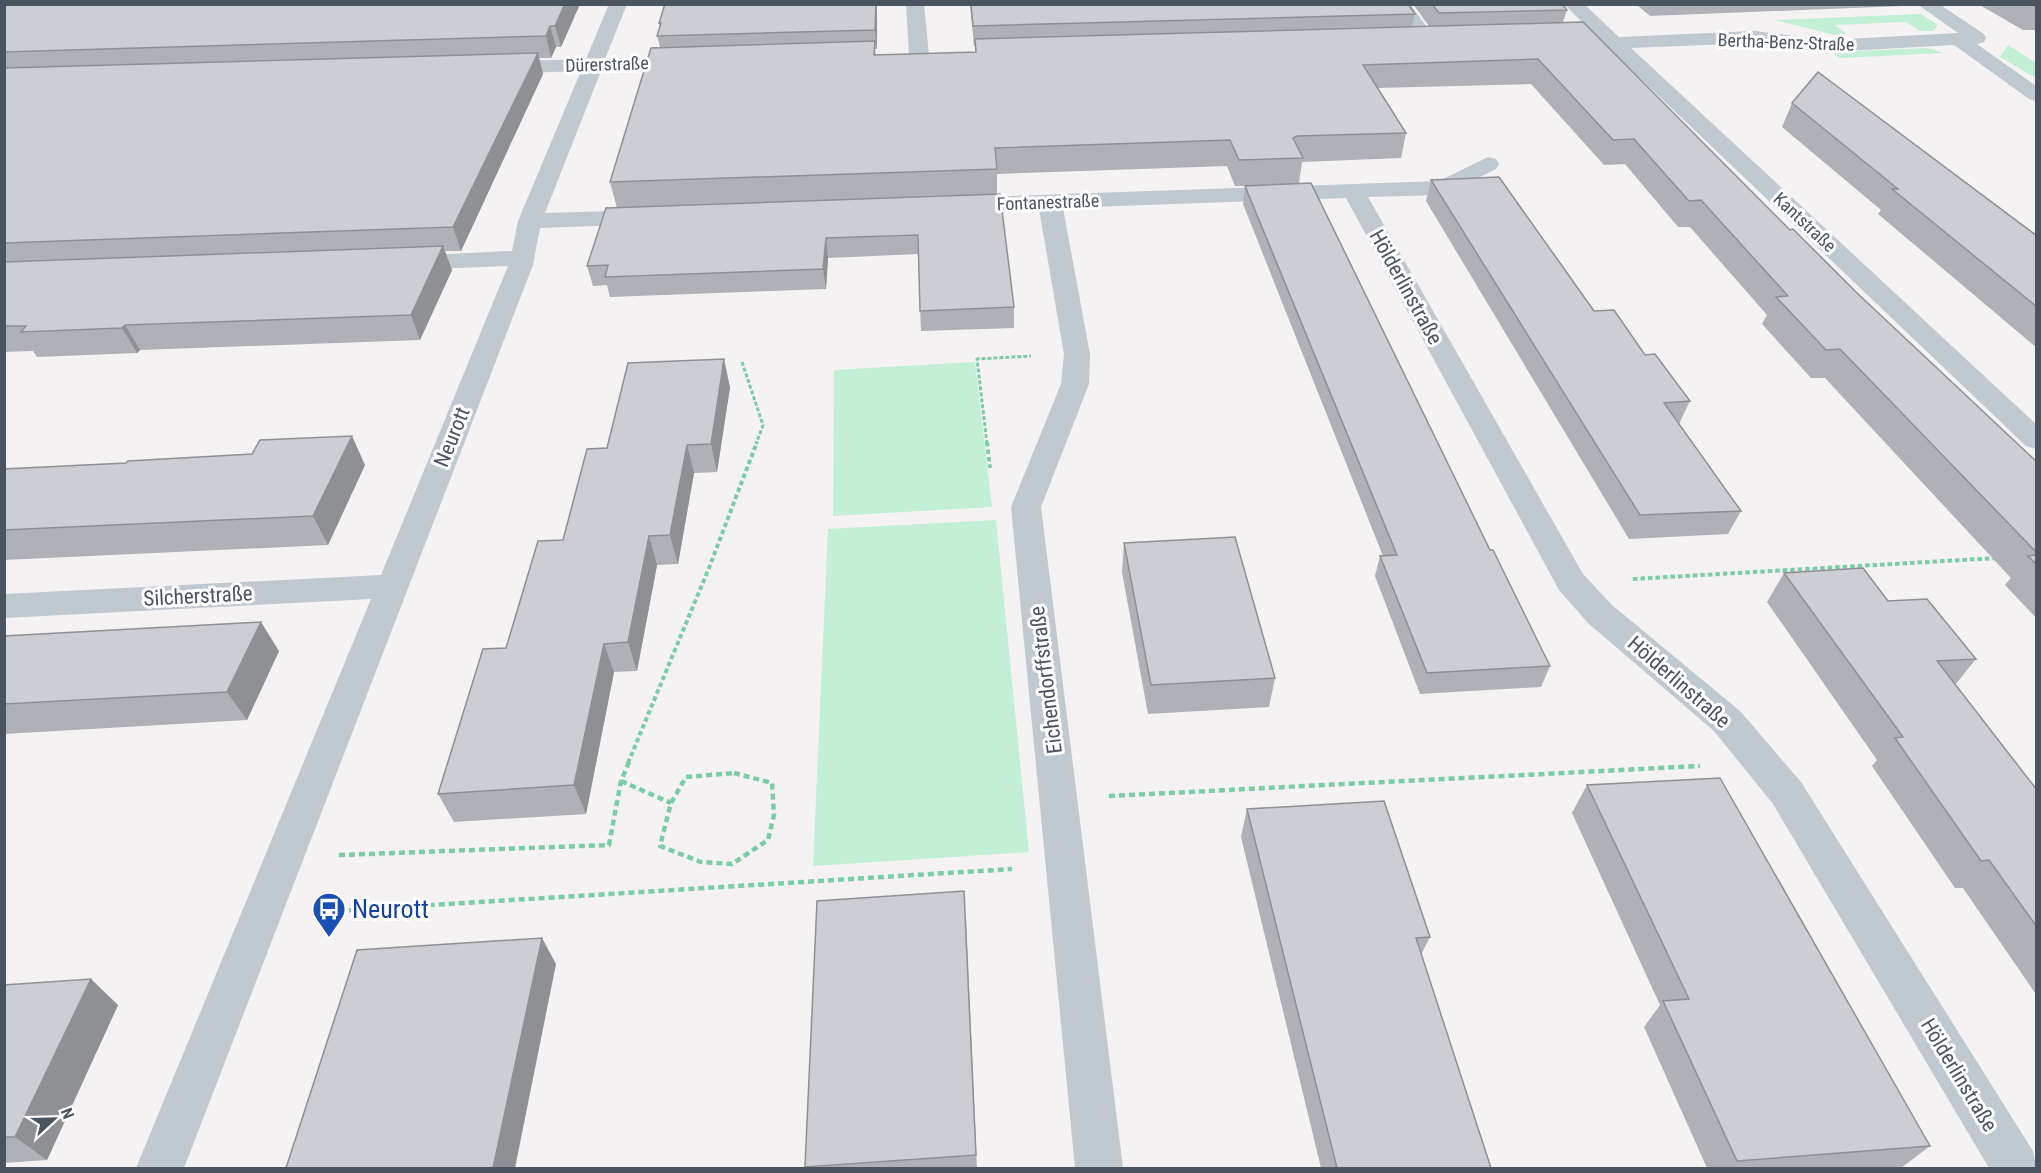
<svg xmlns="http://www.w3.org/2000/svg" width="2041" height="1173" viewBox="0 0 2041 1173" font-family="'Roboto Condensed',sans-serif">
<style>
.green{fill:#c2efd5}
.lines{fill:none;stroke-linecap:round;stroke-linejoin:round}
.path-far2{stroke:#7bcca7;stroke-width:3;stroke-dasharray:4 2;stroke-linecap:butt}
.path-far1{stroke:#7bcca7;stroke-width:4;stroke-dasharray:4.5 3;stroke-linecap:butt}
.path{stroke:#7bcca7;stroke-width:4.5;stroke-dasharray:6 4;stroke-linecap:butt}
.minor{fill:#c0c8d0;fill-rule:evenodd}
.wall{fill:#afb1b6}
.shaded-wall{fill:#8f9094}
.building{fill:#ccced4;stroke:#8f9094;stroke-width:1.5}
.labels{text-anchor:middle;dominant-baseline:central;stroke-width:6;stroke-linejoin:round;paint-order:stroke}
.far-street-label{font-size:18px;fill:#4a545f;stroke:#fff}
.street-label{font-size:21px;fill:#4a545f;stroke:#fff}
.near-transit-label{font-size:26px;fill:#164399;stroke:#fff;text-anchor:start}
</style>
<rect width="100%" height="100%" fill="#f4f2f2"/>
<g class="green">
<path d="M1921,14L1938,25L1933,31H1920L1906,22L1835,25L1846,34L1835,35L1775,20Z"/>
<path d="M2008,45L2036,63V78L2000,57Z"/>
<path d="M1927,48L1944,53L1839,58L1832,52Z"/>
<path d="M975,362L992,507L833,516L834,370Z"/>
<path d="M996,520L1029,852L813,866L828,529Z"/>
</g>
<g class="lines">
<g class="path-far2">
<path d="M742,362L763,425L756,444"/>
<path d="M987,444L977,359L1031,356"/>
</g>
<g class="path-far1">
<path d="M987,442L990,468"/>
<path d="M1633,579L1997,558"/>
<path d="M628,763L709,568L757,442"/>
</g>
<g class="path">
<path d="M734,773L772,783L774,815L768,840L732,864L701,862L660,846L671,803L686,777Z"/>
<path d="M621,781L671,803"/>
<path d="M1109,796L1700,766"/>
<path d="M339,855L609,845L621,781L629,762"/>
<path d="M319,912L1012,869"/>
</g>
<g class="minor">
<path d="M609,4H627L605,59L692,56L702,62L692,68L601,71L545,213L648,210L656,212L660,217L656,222L648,224L540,228L533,265L184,1168H136L371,599L4,618V594L381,575L508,266L405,270L396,268L393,263L396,258L405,256L512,251L518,221L581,71L495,74L485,68L495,62L586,59Z"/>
<path d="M906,4H924L929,55L926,59H912L909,55Z"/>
<path d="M1392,4H1410L1437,41L1435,45H1421Z"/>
<path d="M1564,4H1584L1619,37L1755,31L1827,40L1958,33L1917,4H1939L1984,34L1986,38L1984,42L1977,44L2036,86V101L2029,99L1954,45L1827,52L1755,43L1631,48L2036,424V449L2026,446L1602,42L1544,41L1542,37L1544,33L1591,31Z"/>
<path d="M1488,157L1496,159L1499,164L1496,169L1444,195L1368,197L1583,574L1612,605L1740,711L1801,782L2033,1151L2036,1168H1989L1773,804L1714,731L1588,623L1559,590L1346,198L1063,208L1090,354L1089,384L1041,507L1123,1168H1075L1011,507L1061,384L1064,354L1039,209L955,212L947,210L943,205L947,200L955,198L1439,181Z"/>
</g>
</g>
<g class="wall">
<path d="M4,4H580L561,47H556L551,58H539L543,74L461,251H445L452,270L420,340L140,350L137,353L37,357L33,351L4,352Z"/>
<path d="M877,4V49H875L876,55L975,52V46H974L970,4H1408L1415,14L1412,26H1429L1413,4H1562L1567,10L1563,22L1790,230L2037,462V619L2005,585L2011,578L1825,378H1811L1762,324L1767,315L1690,227H1678L1625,164L1604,165L1531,84L1378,88L1406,133L1401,158L1302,162L1299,183L1550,666L1541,687L1420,694L1375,576L1380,556H1383L1243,204L1245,186H1235L1227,166L997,174V195L1014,307V328L921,331L918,254L828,258L826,289L610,297L607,285L593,286L587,266L617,208L610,182L660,47L657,36L660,28L659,23Z"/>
<path d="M1636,4H1903L1902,6L1650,16Z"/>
<path d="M1978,4H2037V30H2023Z"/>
<path d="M1792,103L2037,236V348L1878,214L1881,210L1782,127Z"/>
<path d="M1431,180L1645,355L1690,401L1679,424L1741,511L1728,534L1629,539L1426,201Z"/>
<path d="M730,387L717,472L694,473L678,564L657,565L637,671L614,672L586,814L454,822L438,794L506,648L563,540L607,448Z"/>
<path d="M126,463L365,465L328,545L4,560V469Z"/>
<path d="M1124,543L1275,678L1269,707L1148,714L1122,572Z"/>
<path d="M1784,573L1888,601L1976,659L1955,685L2037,790V996L1963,888H1955L1872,766L1877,760L1767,602Z"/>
<path d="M4,636L279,651L247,720L4,734Z"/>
<path d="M1587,785L1930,1146L1901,1168H1707L1644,1027L1660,1005L1572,813Z"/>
<path d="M1247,809L1430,937L1421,955L1491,1168H1321L1241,837Z"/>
<path d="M966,919L977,1168H806L805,1167Z"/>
<path d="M4,985L118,1005L47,1160L4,1163Z"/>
</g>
<g class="shaded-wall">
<path d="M565,4H580L561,47L555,26Z"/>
<path d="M876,4H877V49L875,30Z"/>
<path d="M550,26L556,47L551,58L546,36Z"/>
<path d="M538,53L543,74L461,251L453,227Z"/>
<path d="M826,238L828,258L826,289L823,269Z"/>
<path d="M443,246L452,270L420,340L411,315Z"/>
<path d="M125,325L140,350L137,353L122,328Z"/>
<path d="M724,359L730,387L717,472L711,444Z"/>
<path d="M352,436L365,465L328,545L313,516Z"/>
<path d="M687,445L694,473L678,564L670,535Z"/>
<path d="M649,536L657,565L637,671L628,642Z"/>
<path d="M261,622L279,651L247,720L227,692Z"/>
<path d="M604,644L614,672L586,814L574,785Z"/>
<path d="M542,938L556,964L515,1168H493Z"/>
<path d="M91,979L118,1005L47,1160L15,1137Z"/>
</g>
<g class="building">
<path d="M4,4H565L555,26H550L546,36L4,52Z"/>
<path d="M665,4H876L875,30L657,36L661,23H659Z"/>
<path d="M971,4H1408L1415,14L973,26Z"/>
<path d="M1432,4H1562L1567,10L1439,13Z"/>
<path d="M1583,22L1790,230L1793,229L1856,292L2037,462V553L1840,349L1826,350L1776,297L1788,296L1701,200L1689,201L1634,139L1613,140L1538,59L1363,65L1406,133L1297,136L1293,138L1303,158L1239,160L1230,140L995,148L997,169L610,182L651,48L875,41L874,55L976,52L975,39Z"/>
<path d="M538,53L453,227L4,243V68Z"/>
<path d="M1818,72L2037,236V307L1892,189H1898L1792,103Z"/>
<path d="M1499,177L1594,311L1614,310L1645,355L1655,354L1690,401L1664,403L1741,511L1640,515L1431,180Z"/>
<path d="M1311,183L1490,550H1493L1550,666L1427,673L1380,556L1397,555L1245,186Z"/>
<path d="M1000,194L1014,307L920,311L918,235L826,238L823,269L605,277L608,265L587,266L606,208Z"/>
<path d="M443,246L411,315L125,325L122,328L21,332L26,326H4V262Z"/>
<path d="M724,359L711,444L687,445L670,535L649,536L628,642L604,644L574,785L438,794L483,649L506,648L538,541L563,540L587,449L607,448L628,363Z"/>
<path d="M352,436L313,516L4,530V469L126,463L128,461L252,454L260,440Z"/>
<path d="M1235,537L1275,678L1151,685L1124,543Z"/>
<path d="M2037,555V565L2028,556Z"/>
<path d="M1863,568L1888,601L1927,599L1976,659L1937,661L2037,790V927L1989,860L1981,861L1895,738L1903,737L1784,573Z"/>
<path d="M261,622L227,692L4,704V636Z"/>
<path d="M1720,778L1930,1146L1737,1161L1663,1001L1689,999L1587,785Z"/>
<path d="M1384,801L1430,937L1416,938L1491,1168H1337L1247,809Z"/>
<path d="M964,891L976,1155L805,1167L817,901Z"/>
<path d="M542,938L493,1168H286L357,950Z"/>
<path d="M91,979L15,1137H4V985Z"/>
</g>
<defs>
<symbol id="bus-pin" viewBox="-11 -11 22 30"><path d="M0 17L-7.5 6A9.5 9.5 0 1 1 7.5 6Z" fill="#1a4fb4" stroke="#fff"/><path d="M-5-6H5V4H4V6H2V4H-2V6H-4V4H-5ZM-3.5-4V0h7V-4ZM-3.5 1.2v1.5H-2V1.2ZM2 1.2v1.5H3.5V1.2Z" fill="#fff"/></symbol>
</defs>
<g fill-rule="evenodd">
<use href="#bus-pin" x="310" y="890" width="38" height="52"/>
</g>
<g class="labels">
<g class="far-street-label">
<text transform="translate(1786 42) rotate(2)">Bertha-Benz-Straße</text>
<text transform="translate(607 64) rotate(-2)">Dürerstraße</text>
<text transform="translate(1048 202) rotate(-2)">Fontanestraße</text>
<text transform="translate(1805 222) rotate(43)">Kantstraße</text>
</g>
<g class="street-label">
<text transform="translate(1406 287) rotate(61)">Hölderlinstraße</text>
<text transform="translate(452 437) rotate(-68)">Neurott</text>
<text transform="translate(198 596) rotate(-3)">Silcherstraße</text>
<text transform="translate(1046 680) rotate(-97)">Eichendorffstraße</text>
<text transform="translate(1679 682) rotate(41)">Hölderlinstraße</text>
<text transform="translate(1959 1075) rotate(59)">Hölderlinstraße</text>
</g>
<g class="near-transit-label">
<text x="352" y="909">Neurott</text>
</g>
</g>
<rect width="2041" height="1173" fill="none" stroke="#4a545f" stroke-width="12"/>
<g transform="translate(54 1119) rotate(68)" stroke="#ffffff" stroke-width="4.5" paint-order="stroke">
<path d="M0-4.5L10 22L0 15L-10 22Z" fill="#4a545f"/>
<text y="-9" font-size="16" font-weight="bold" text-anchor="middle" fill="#4a545f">N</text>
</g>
</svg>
